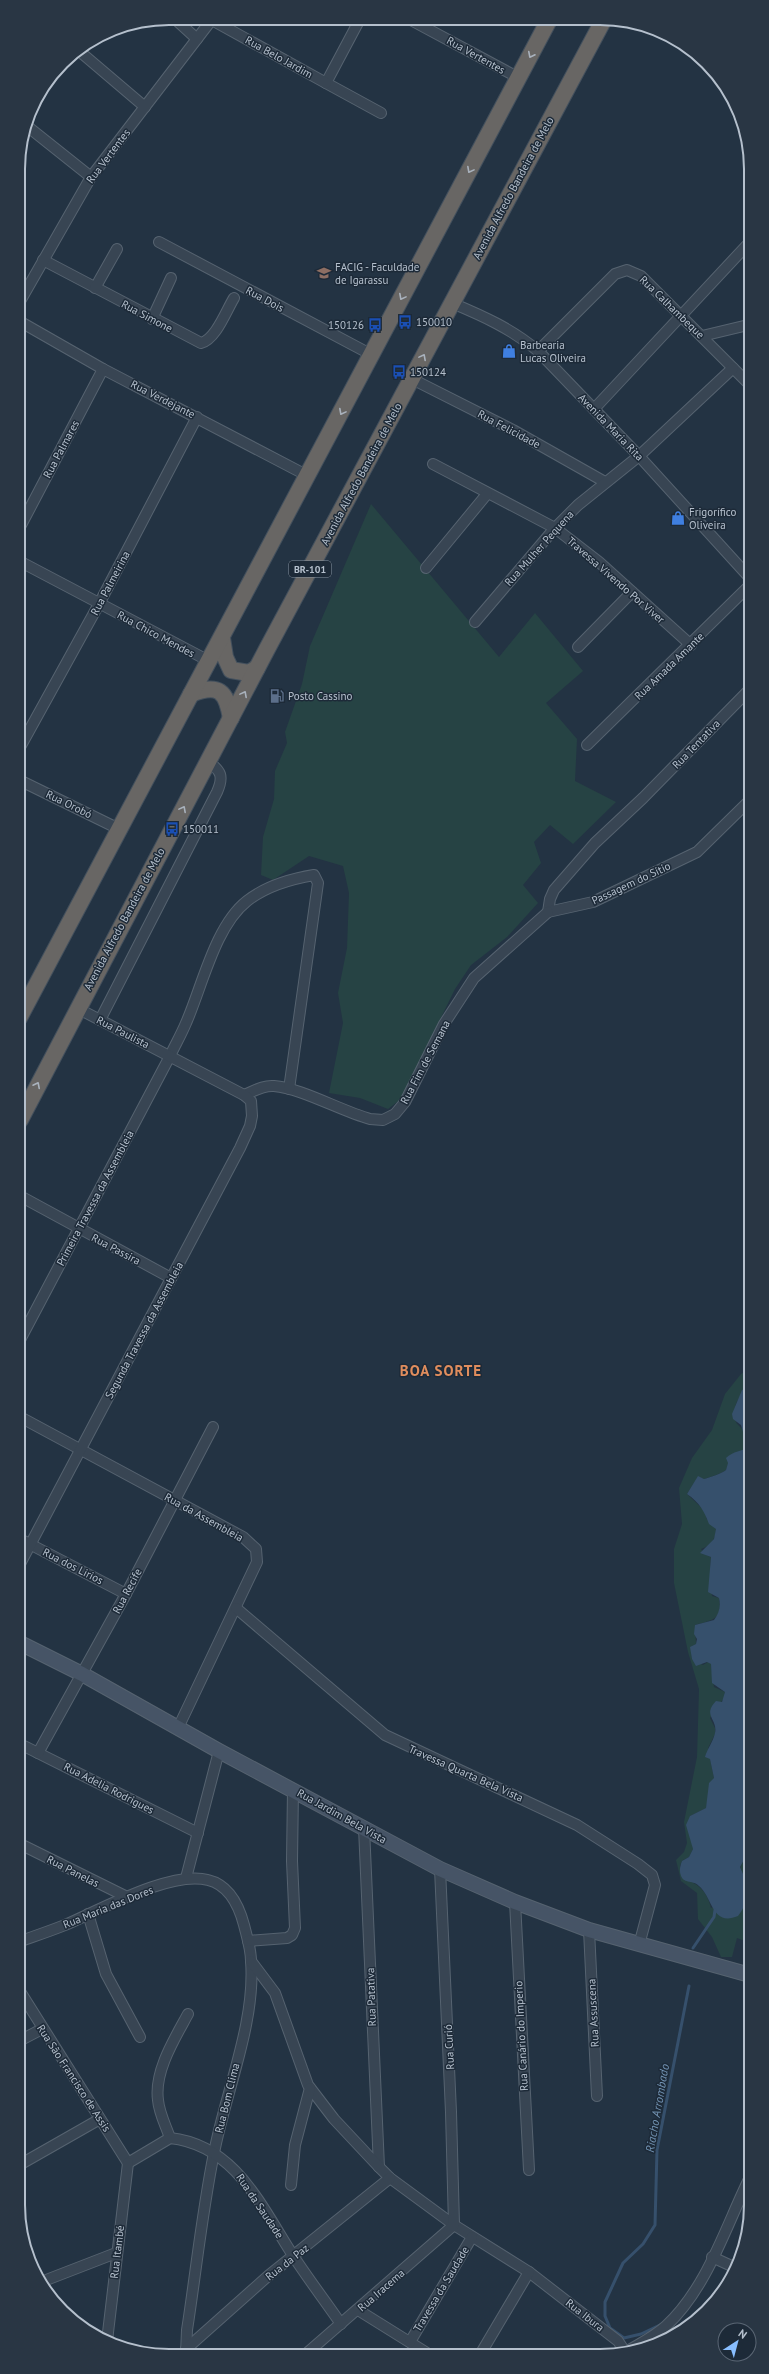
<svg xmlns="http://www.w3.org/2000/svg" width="769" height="2374" viewBox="0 0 769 2374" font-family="'PT Sans',sans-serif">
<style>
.green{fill:#264344}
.water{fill:#36506c}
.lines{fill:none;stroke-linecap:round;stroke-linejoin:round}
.stream{stroke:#36506c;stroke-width:3}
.minor-casing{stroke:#566370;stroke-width:12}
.secondary-casing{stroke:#566370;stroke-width:16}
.trunk-casing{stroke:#43505d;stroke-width:18}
.minor{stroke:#384553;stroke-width:10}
.secondary{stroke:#465466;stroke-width:14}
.trunk{stroke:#686664;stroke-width:16}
.oneway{stroke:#a9b2bd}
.labels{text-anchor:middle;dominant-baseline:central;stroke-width:3;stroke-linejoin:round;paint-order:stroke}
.shield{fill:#1d2a38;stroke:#8793a0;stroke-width:1}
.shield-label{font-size:10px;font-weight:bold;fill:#b5c0cd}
.street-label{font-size:11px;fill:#b5c0cd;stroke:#1d2a38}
.poi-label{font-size:11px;fill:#b5c0cd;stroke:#1d2a38;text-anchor:start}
.water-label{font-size:12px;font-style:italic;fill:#7293b3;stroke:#1d2a38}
.district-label{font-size:15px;font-weight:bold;letter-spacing:1px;fill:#e08d5d;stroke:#1d2a38}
.rim{fill:none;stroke:#b5c0cd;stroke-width:2}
</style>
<rect width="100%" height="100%" fill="#233343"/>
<g class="green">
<path d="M371,504L499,657L535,613L583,671L546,703L577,739L575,781L616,802L573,844L550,825L534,842L541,863L523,885L538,903L507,937L471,965L455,989L401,1099L388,1109L360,1098L329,1093L343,1023L338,993L347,948L349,893L343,866L309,856L273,880L261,875L263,837L274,799L275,771L287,743L285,732L302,684L310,646Z"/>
<path d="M750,1368L748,1388C738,1396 731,1409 736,1422C737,1425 744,1430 747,1433L750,1432V1447C738,1453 730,1456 726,1470C721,1474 711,1477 704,1479L698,1477L687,1494L707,1513L706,1518L716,1529C716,1539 710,1546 701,1549L706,1555L711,1557L710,1572L712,1596L719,1598C723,1620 712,1620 695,1625L696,1644L691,1647L692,1659L703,1665L708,1662L711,1664L714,1687L725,1692L724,1698L710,1718L715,1728V1734L708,1748L714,1778L706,1808L690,1816L693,1849L689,1857L682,1861L680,1866L682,1878C698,1883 707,1891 711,1908L743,1891L747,1883L740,1867L744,1860L750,1856V1938L742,1940L737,1938L732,1957H721L712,1937L698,1919L697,1893L681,1881L676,1860L684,1852L687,1843L684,1822L697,1757L699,1689L688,1652L674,1583V1549L682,1524L679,1488L692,1458L712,1430L725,1394L741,1374Z"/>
</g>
<g class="water">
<path d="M750,1375V1432L747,1433L743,1432L741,1425L733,1419L732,1414L742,1390L747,1388L745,1382Z"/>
<path d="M750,1447V1856L744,1860L740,1867L747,1883L743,1891C748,1901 744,1908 738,1916C712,1927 713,1898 699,1886C694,1880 684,1884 681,1876C679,1871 680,1866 682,1861L689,1857L693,1849L686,1825L690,1816L706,1808L709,1783L714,1778L710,1759L705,1757C707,1749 713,1742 715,1733C718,1719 702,1716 716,1701L722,1702L725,1692L712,1683L711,1664L707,1662L696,1666L692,1659L690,1647L696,1644L697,1639L694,1634L695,1625L714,1620C719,1613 721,1607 719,1598L708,1592L711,1557L700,1553L714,1539L716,1529L709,1524C704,1511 700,1503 687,1494L698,1476L704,1479C711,1477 721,1474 726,1470L728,1463L726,1458C733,1451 742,1451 750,1447Z"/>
</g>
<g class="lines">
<g class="stream">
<path d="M693,1948L714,1917L715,1910"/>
<path d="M662,2324L641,2334L624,2338L610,2328L605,2316V2302L623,2263L643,2244L655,2225L657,2150L689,1986"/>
</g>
<defs>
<g id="minor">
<path d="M174,18L197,39"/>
<path d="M360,19L326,83L381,113"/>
<path d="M212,20L326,83"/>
<path d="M411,20L519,78"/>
<path d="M78,50L145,107"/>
<path d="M27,126L91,177"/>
<path d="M159,242L372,355"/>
<path d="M43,260L201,343C216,339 226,311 234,298"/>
<path d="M95,288L117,249"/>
<path d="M19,303L91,177L213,18"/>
<path d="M452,303C483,316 512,329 538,351L639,456L749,577"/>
<path d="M152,319L171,278"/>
<path d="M19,321L103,369L308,476"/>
<path d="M702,336L748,325"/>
<path d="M538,351L615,274L627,270L641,276L748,383"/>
<path d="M412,379L513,430L605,482"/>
<path d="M594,409L748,244"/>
<path d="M433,464L555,528L599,562L691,645"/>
<path d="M19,529L103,369"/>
<path d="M19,561L209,661"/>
<path d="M426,568L487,494"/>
<path d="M475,622L555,528L578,505L639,456L733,368"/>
<path d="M578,647L632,592"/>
<path d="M587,745L749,586"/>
<path d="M19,749L99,604L197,417"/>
<path d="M19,780L119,829"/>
<path d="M548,912L550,899L554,890L595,843L643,798L749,690"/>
<path d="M548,912L593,902L697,852L749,801"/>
<path d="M100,1020L217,792C224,776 221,771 208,761"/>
<path d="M244,1095C254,1091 263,1085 274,1086C301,1088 341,1111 370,1119L383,1120L395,1114L405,1102L444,1024L474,978L548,912"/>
<path d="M20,1196L171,1278"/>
<path d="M20,1340L170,1056C175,1045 181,1035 186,1023C202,987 215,926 247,901C266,886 290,879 314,875L318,883L289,1089"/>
<path d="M20,1417L243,1537L256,1549L257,1562L178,1728"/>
<path d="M20,1539L126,1594"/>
<path d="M20,1564L240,1148L250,1126L252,1116L251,1101L244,1095L77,1008"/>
<path d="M236,1608L385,1735L577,1825L638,1864L652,1875L655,1885L639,1945"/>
<path d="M20,1744L198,1833"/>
<path d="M38,1753L126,1594L213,1427"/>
<path d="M364,1828L379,2167"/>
<path d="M20,1844L127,1897"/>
<path d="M186,1878L219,1751"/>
<path d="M515,1902L529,2170"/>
<path d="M88,1914L106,1974L140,2037"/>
<path d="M589,1930L597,2096"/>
<path d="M21,1941C35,1936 50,1931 65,1925C100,1910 171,1870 208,1880C229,1885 239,1906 244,1925C247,1937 251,1949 251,1961C256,2022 225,2094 214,2153C202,2212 196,2272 187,2330L186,2353"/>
<path d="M248,1941L287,1938L292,1935L295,1928L292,1861L293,1789"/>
<path d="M251,1961L275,1993L308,2085L334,2119L379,2167L390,2178L454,2225L529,2272L618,2341L626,2353"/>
<path d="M21,1993L128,2163"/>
<path d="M21,2040L42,2029"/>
<path d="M170,2138C166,2126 159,2113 158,2100C154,2071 175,2038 188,2014"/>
<path d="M128,2163L170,2138C236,2145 262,2208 294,2257C309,2280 326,2302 341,2324"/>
<path d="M21,2164L100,2119"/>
<path d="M291,2185L295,2145L310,2088"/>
<path d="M712,2257L736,2268"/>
<path d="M41,2282L116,2253"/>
<path d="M358,2310L427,2353"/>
<path d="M107,2341L128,2163"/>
<path d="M410,2342L472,2237"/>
<path d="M186,2349L268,2276L390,2178"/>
<path d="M626,2352C639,2344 654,2337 666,2326C708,2287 726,2225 751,2175"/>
<path d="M307,2353L454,2225L451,2112L440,1869"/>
<path d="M481,2353L529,2272"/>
</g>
<path id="secondary" d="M20,1643L82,1674L219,1751L440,1869L515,1902L589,1930L750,1975"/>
<g id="trunk">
<path d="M222,638L225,657L231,670L249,673L257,668"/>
<path d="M191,694C219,683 226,691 231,718"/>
<path d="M19,1018L549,20"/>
<path d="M20,1120L267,649L603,21"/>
</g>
</defs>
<use href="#minor" class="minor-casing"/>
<use href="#secondary" class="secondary-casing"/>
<use href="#trunk" class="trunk-casing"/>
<use href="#minor" class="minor"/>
<use href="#secondary" class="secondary"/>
<use href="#trunk" class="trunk"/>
</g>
<defs><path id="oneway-chevron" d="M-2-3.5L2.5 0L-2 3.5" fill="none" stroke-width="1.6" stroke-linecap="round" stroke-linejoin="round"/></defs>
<g class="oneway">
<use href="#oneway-chevron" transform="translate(531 55) rotate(117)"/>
<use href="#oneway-chevron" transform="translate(470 170) rotate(118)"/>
<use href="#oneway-chevron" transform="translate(402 297) rotate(118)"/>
<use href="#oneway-chevron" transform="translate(423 357) rotate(-62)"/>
<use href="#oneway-chevron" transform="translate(342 412) rotate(118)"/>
<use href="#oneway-chevron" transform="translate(244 694) rotate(-62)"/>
<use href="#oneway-chevron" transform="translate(183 809) rotate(-62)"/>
<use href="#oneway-chevron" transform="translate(37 1085) rotate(-63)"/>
</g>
<defs>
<symbol id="university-bare" viewBox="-9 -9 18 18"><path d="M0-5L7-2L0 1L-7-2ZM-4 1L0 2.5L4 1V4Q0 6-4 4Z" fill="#8d6e63" stroke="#1d2a38" stroke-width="2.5" paint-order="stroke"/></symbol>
<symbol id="bus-bare" viewBox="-9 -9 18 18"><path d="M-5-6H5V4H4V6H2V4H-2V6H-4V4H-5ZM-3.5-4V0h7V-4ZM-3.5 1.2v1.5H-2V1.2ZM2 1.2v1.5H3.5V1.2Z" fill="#1a4fb4" stroke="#1d2a38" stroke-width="2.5" paint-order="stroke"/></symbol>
<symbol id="shop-bare" viewBox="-9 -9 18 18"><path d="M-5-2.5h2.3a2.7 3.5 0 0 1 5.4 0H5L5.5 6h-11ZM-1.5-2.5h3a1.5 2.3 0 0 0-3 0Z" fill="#3f7fe0" stroke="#1d2a38" stroke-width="2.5" paint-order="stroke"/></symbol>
<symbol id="fuel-bare" viewBox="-9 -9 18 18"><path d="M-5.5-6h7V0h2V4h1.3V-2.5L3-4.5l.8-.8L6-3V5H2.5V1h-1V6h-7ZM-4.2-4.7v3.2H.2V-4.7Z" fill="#5c6f8a" stroke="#1d2a38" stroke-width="2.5" paint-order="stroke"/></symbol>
</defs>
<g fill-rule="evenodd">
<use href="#university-bare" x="314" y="263" width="20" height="20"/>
<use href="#bus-bare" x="395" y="312" width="20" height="20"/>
<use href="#bus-bare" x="365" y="315" width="20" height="20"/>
<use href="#shop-bare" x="499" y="341" width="20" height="20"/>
<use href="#bus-bare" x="389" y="362" width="20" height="20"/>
<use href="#shop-bare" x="668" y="508" width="20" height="20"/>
<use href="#fuel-bare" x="267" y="686" width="20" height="20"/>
<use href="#bus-bare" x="162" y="819" width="20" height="20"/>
</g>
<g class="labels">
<rect class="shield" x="289" y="561" width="42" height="16" rx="3"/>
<g class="shield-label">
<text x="310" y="569">BR-101</text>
</g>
<g class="street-label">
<text transform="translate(476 55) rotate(29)">Rua Vertentes</text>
<text transform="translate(279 57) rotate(29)">Rua Belo Jardim</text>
<text transform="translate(108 156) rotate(-53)">Rua Vertentes</text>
<text transform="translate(513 188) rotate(-62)">Avenida Alfredo Bandeira de Melo</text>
<text transform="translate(265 299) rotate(28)">Rua Dois</text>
<text transform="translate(672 307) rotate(44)">Rua Calhambeque</text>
<text transform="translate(147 316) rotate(28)">Rua Simone</text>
<text transform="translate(163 399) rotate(27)">Rua Verdejante</text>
<text transform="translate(611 427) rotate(46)">Avenida Maria Rita</text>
<text transform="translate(509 429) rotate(28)">Rua Felicidade</text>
<text transform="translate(61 449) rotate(-62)">Rua Palmares</text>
<text transform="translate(361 474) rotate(-62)">Avenida Alfredo Bandeira de Melo</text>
<text transform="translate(539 548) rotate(-48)">Rua Mulher Pequena</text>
<text transform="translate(616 580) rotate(41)">Travessa Vivendo Por Viver</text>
<text transform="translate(110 583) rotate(-62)">Rua Palmeirina</text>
<text transform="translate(156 634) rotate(28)">Rua Chico Mendes</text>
<text transform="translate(669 666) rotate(-44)">Rua Amada Amante</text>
<text transform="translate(696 744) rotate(-46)">Rua Tentativa</text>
<text transform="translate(69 804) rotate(26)">Rua Orobó</text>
<text transform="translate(631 883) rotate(-25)">Passagem do Sítio</text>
<text transform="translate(124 919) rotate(-62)">Avenida Alfredo Bandeira de Melo</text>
<text transform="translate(123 1032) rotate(27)">Rua Paulista</text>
<text transform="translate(425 1062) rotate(-62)">Rua Fim de Semana</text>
<text transform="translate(95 1198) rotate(-62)">Primeira Travessa da Assembleia</text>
<text transform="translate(116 1249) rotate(28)">Rua Passira</text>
<text transform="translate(144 1330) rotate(-62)">Segunda Travessa da Assembleia</text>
<text transform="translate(204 1517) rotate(29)">Rua da Assembleia</text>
<text transform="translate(73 1566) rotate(27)">Rua dos Lirios</text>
<text transform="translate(127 1591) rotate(-62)">Rua Recife</text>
<text transform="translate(466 1773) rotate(24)">Travessa Quarta Bela Vista</text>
<text transform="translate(109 1788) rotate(27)">Rua Adelia Rodrigues</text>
<text transform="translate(342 1816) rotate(29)">Rua Jardim Bela Vista</text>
<text transform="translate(73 1871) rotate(27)">Rua Panelas</text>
<text transform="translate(108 1907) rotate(-22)">Rua Maria das Dores</text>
<text transform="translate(371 1997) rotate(-92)">Rua Patativa</text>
<text transform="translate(593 2013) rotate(-93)">Rua Assuscena</text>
<text transform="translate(521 2036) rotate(-93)">Rua Canário do Imperio</text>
<text transform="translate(449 2047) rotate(-93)">Rua Curió</text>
<text transform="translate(74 2078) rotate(57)">Rua São Francisco de Assis</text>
<text transform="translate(227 2098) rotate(-76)">Rua Bom Clima</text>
<text transform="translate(260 2206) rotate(56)">Rua da Saudade</text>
<text transform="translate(117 2252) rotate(-83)">Rua Itambé</text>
<text transform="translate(287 2262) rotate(-38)">Rua da Paz</text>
<text transform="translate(441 2289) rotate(-59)">Travessa da Saudade</text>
<text transform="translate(381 2290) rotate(-41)">Rua Iracema</text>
<text transform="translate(585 2315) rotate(38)">Rua Ibura</text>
</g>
<g class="poi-label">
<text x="335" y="267">FACIG - Faculdade<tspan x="335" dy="13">de Igarassu</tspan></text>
<text x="416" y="322">150010</text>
<text x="364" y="325" text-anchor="end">150126</text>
<text x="520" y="345">Barbearia<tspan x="520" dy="13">Lucas Oliveira</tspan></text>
<text x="410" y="372">150124</text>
<text x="689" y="512">Frigorífico<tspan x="689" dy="13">Oliveira</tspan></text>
<text x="288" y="696">Posto Cassino</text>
<text x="183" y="829">150011</text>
</g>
<g class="water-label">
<text transform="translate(657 2108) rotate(-80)">Riacho Arrombado</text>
</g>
<g class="district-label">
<text x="441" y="1370">BOA SORTE</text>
</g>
</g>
<path d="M0 0H769V2374H0ZM169 25H600A144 144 0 0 1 744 169V2205A144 144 0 0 1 600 2349H169A144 144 0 0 1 25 2205V169A144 144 0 0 1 169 25Z" fill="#293644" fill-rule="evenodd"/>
<path class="rim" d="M169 25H600A144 144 0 0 1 744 169V2205A144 144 0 0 1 600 2349H169A144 144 0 0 1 25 2205V169A144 144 0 0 1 169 25Z"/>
<g transform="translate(737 2342) rotate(36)"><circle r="19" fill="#1d2a38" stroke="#5a6674"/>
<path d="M0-3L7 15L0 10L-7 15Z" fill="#88beff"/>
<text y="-6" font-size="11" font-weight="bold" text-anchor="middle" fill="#b5c0cd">N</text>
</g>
</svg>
